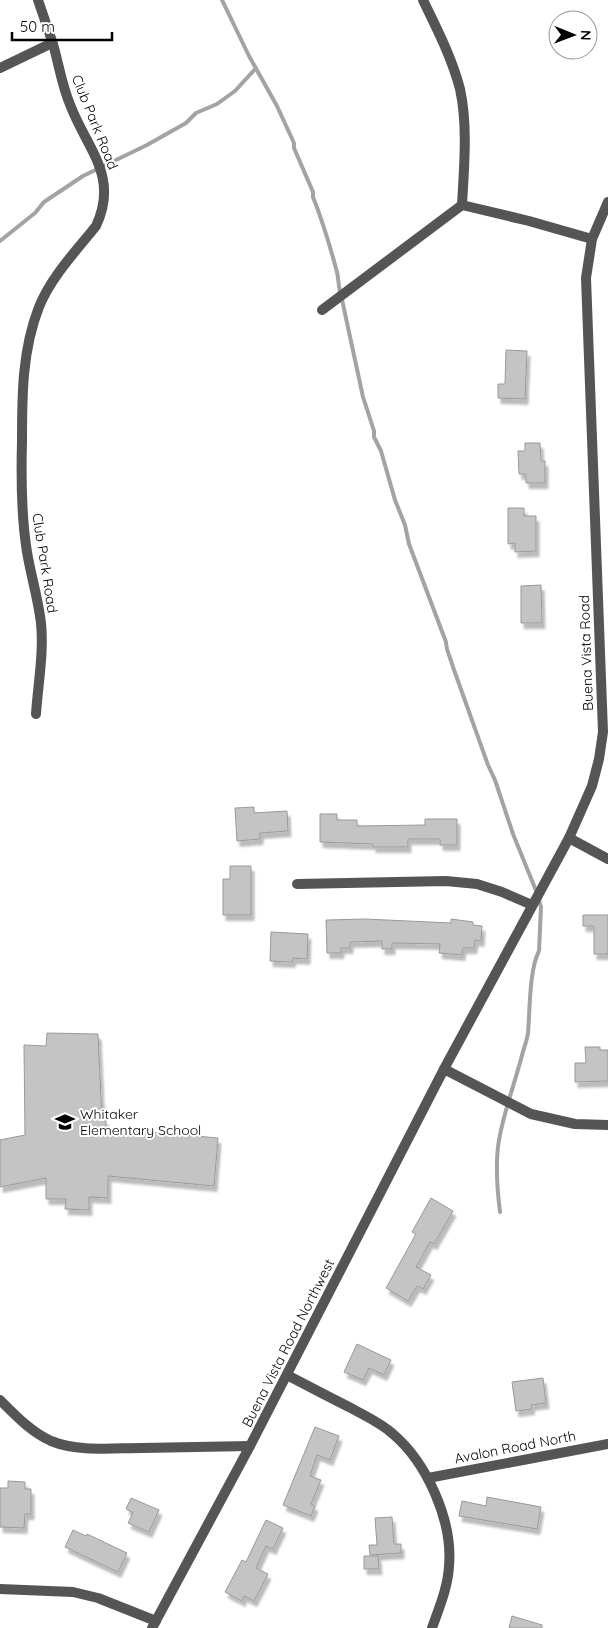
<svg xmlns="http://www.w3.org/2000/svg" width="608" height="1628" viewBox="0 0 608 1628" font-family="Quicksand,sans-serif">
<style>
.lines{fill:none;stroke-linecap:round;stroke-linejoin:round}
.stream{stroke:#a3a3a3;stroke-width:4}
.building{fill:#c4c4c4;stroke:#999;filter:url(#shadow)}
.minor{stroke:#555;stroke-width:10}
.tertiary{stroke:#555;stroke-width:10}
.labels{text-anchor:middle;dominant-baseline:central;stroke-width:4;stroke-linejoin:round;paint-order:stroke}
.street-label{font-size:14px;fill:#000;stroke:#fff}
.poi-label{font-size:14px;fill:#000;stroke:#fff;text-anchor:start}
</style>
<defs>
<filter id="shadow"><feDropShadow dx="3" dy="5.5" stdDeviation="1" flood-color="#0004"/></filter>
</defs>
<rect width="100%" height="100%" fill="#fff"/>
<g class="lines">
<g class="stream">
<path d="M222,0L249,56L277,106L294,143V148L313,192V197C323,222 330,246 337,272C339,280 338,287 341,295L363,397L374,431V437L381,451L395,500L405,525L409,544L446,642C446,650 451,659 453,667L488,765L495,780L513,834L537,893"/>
<path d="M0,241L35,213L44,202L83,176L147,145L186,123L196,113L217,104L235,91L256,68"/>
<path d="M500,1212C497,1188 495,1163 499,1140C504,1112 514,1085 521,1059C523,1050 527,1041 528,1033C530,1011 529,970 539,951L541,907L539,900"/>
</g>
</g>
<g class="building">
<path d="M506,350L527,351L525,399L498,398V384H505Z"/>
<path d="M525,443H540L541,461H545V483H526V474H519L518,451H525Z"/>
<path d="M508,508H524V516H536V551L515,552V543L508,544Z"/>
<path d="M541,585L542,623H521V586Z"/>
<path d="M254,807V813L287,811L288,831L260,833V839L237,841L235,808Z"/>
<path d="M320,814H337V820H357V826L425,825V819H457V845H440V839H408V847H373V844L320,842Z"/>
<path d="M230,866H251V915H223V879H230Z"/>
<path d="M583,915H608V954H594V926H583Z"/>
<path d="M365,919L451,923V919L473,922V925L482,926L481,941L475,940L474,948H463L462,955L439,953L440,944L392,943V949H382V941L350,942V948H341V953H327L326,920Z"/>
<path d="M271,932L308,934L307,959L293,958L292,962L270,961Z"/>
<path d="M47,1033L98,1034L102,1120H106V1128L218,1138L214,1186L108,1176V1198L89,1197V1210L65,1209L66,1199H46V1178L0,1187V1140L25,1135L24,1045L46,1046Z"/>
<path d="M585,1047H600V1050H608V1081L575,1082V1063H586Z"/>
<path d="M431,1198L453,1211L434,1244L430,1242L416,1267L431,1275L423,1289L417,1286L408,1301L386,1288L416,1234L412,1232Z"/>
<path d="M357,1344L391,1360L384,1375L369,1368L363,1380L344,1372Z"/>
<path d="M543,1378L546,1403L531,1405L532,1409L516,1411L512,1382Z"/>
<path d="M315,1427L339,1436L330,1460L317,1455L310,1476L321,1480L311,1504L315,1506L311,1516L283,1505Z"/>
<path d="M8,1481L25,1482V1489H31V1514H25L24,1528L0,1527V1488H8Z"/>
<path d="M487,1497L541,1507L537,1529L459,1516L462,1501L486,1506Z"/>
<path d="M131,1498L159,1510L149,1532L128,1523L133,1513L126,1509Z"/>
<path d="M392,1517L394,1544H401V1553L370,1555L369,1545H377L375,1518Z"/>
<path d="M266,1520L283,1528L273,1549L266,1546L256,1568L268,1574L254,1601L244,1596L242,1601L225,1592L242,1560L246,1562Z"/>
<path d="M73,1530L86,1536L87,1534L127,1553L118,1572L65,1547Z"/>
<path d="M364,1556H378L379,1569H364Z"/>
<path d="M512,1616L542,1625V1628H509Z"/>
</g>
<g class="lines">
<g class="minor">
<path d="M423,0C437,29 452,58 460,89C468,125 464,168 462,205"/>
<path d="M0,68L52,43"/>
<path d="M462,205L529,221L592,239"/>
<path d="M322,310L462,205"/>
<path d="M36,714C38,684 44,653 41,623C38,598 31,576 27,552C21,515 21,478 22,442C22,396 22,350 39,307C51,277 76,251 96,226C119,177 88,150 71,107C62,87 59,65 53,44C48,29 43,15 38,0"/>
<path d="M569,838L608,859"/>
<path d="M297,884L446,881L477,884L502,892L532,905"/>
<path d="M444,1069L531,1114L575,1124L608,1125"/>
<path d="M287,1375C308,1386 329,1397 351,1408C365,1416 381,1423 393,1434C427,1463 453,1521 449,1566C448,1587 439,1608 432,1628"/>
<path d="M0,1400C15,1415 31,1432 51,1441C78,1452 113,1448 142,1448C178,1447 214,1447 250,1446"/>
<path d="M428,1478L608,1444"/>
<path d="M0,1589L73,1592L98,1598L156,1621"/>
</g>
<path class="tertiary" d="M152,1628L250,1446L444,1069L569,838L592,786L599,759L603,732L586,278L592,239L608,202"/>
</g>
<defs>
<symbol id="school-bare" viewBox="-9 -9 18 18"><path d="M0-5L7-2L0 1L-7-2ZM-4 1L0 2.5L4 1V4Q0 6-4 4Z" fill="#000" stroke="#fff" stroke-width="2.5" paint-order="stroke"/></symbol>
</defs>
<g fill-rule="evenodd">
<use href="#school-bare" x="51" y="1108" width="28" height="28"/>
</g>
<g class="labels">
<g class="street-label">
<text transform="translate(95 122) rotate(68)">Club Park Road</text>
<text transform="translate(45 563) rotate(81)">Club Park Road</text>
<text transform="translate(586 653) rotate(-92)">Buena Vista Road</text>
<text transform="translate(288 1343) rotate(-63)">Buena Vista Road Northwest</text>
<text transform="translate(515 1447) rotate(-11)">Avalon Road North</text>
</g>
<g class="poi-label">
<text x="80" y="1114">Whitaker<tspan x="80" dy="16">Elementary School</tspan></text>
</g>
</g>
<g transform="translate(573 35) rotate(91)"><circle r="24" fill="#ffffff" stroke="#999999"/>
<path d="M0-4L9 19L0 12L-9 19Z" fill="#000000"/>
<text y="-8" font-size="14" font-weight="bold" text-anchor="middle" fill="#000000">N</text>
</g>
<path d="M12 32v8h100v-8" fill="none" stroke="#000000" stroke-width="2.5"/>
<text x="20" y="32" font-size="15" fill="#000000" stroke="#ffffff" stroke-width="4" paint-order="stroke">50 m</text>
</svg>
